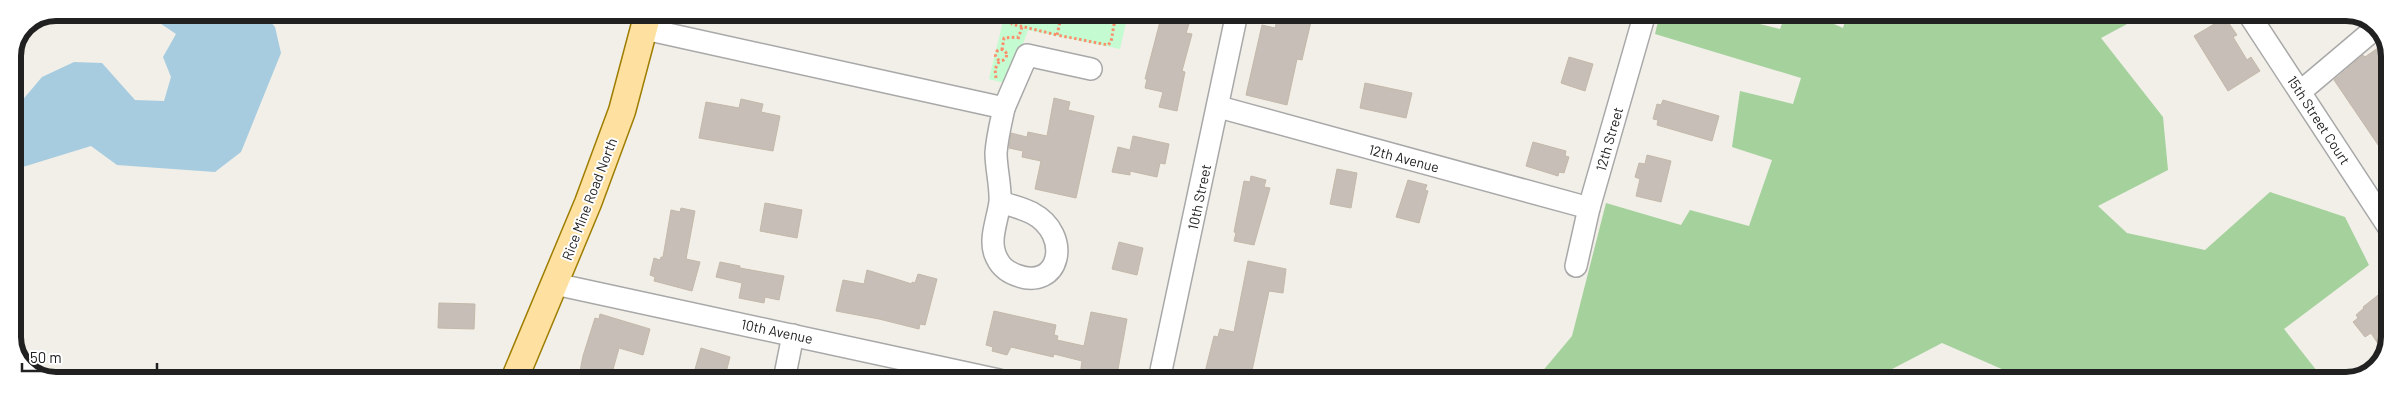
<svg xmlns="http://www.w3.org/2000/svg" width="2402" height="393" viewBox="0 0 2402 393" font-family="Barlow,sans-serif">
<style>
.forest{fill:#a5d19c}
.park{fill:#c5fbd0}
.water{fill:#a7cce0}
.building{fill:#c7bfb7;stroke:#c4b8a9}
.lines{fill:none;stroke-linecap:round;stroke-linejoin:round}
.minor-casing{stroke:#a8a8a8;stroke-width:24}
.major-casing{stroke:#9e7d00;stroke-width:29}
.path{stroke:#fd8e6d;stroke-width:3;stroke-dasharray:2.5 2.5;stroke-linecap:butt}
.minor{stroke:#fff;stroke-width:21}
.major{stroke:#fee1a0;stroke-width:26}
.labels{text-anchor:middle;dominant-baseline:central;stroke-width:4;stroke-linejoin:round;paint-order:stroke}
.street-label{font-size:14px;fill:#212121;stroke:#fff}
.rim{fill:none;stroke:#212121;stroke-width:6}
</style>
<rect width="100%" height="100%" fill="#f1efe8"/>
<path class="forest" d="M1660,13H1715L1780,29L1786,13H1809L1843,28L1847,13H2054L2066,16L2073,13H2127L2129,23L2101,38L2163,117L2168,170L2098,206L2127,233L2205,250L2270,192L2345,217L2369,265L2284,329L2324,380H2027L1942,343L1871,380H1529L1536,379L1572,336L1606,203L1681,225L1690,210L1749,226L1772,160L1732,147L1740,91L1793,104L1801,78L1655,34Z"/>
<path class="park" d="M1005,13H1128L1120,49L1028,30L1010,80L1004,83L989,79Z"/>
<path class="water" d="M145,13H190L193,20L205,16L204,13H263L275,27L281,53L241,152L215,172L117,165L91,146L13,170V102L20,103L42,77L74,62L102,63L135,100L164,101L171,77L163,57L176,34Z"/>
<g class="building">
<path d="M1279,13H1313L1302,60L1297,59L1287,105L1246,95L1262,25L1275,28Z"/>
<path d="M1162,14L1190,21L1186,33L1192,34L1182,71L1185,72L1177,111L1159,107L1163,92L1145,88L1147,79H1145Z"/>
<path d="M2221,20L2224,25L2228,22L2237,35L2233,37L2247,60L2251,57L2260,71L2228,91L2194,36Z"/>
<path d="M2385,43L2389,51V161L2334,80L2363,55L2365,57Z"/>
<path d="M1569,57L1593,64L1585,91L1561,83Z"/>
<path d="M1365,83L1412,93L1406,118L1360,108Z"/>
<path d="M1054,98L1070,102L1068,110L1094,116L1076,198L1035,189L1041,161L1022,157L1023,151L1009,148L1011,133L1027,137L1028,132L1047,136Z"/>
<path d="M741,99L763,104L761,112L780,116L773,151L699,138L706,102L739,108Z"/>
<path d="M1663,100L1719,116L1712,141L1657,125L1658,120L1653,119L1657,104L1661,105Z"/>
<path d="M1133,136L1169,144L1165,164L1160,163L1157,177L1130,171V175L1112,172L1118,147L1130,150Z"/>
<path d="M1533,142L1566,151L1565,156L1569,157L1564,173L1559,172L1558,176L1526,166Z"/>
<path d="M1647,155L1671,161L1661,202L1636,196L1640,179L1635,177L1639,163L1645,164Z"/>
<path d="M1337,169L1357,173L1351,208L1330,204Z"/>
<path d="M1251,176L1266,180L1264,187L1270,188L1254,245L1234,241L1236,233L1234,232L1244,181L1250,182Z"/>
<path d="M1408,180L1427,185L1425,190L1428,191L1419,223L1396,217Z"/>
<path d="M765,203L802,210L797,238L760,231Z"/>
<path d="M681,208L695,211L686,259L700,262L692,291L654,281L655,277L650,275L654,258L660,260L661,257H663L671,210L680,212Z"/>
<path d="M1119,242L1143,248L1137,275L1112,269Z"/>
<path d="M1248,261L1286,269L1283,293L1269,291L1250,380H1203L1214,336L1218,337L1220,329L1234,332Z"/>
<path d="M720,262L740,266V268L784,276L779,300L765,297L764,303L739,298L742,283L716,277Z"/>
<path d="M867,270L912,284V282L915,283L918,274L937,279L925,325L920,324L919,329L879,319L836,311L843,280L864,284Z"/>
<path d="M2382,292L2389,301V343L2384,353L2371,333L2365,337L2353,322L2358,318L2356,315L2364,308L2363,307Z"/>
<path d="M439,303L475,304L474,329L438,328Z"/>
<path d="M994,311L1056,325L1054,335L1058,336L1057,340L1084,346L1091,312L1127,319L1116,380H1085V376L1080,375L1082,361L1054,354L1053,357L1011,347L1007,355L992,351L993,347L986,345Z"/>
<path d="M600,314L650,329L643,355L619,348L610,380H583L585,372L580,371L583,356L595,318L599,319Z"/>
<path d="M701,348L730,357L724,380H692Z"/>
</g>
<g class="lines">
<defs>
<g id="minor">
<path d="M2248,13L2389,228"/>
<path d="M645,29L1004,108C1001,122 997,138 996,153C996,169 1001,186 1000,202C998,218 989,239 995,254C999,265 1005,271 1016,275C1060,292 1073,235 1032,213C1022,208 1010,205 1000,202"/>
<path d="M2300,92L2377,27"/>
<path d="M1219,107L1589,208"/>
<path d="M1004,108L1027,55L1091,69"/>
<path d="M1576,266L1589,208L1645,13"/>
<path d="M555,284L999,380"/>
<path d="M784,380L793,335"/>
<path d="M1159,380L1237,13"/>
</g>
<path id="major" d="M514,380L588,203L622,111L648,13"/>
</defs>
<use href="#minor" class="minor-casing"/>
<use href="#major" class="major-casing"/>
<g class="path">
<path d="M1007,13L1012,24L1057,35"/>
<path d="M1062,13L1057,35L1108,45L1111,42L1116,13"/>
<path d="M1018,39L1022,27"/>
<circle cx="1001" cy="55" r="5.5"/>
<path d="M1002,50L1004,38L1018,37"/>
<path d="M996,78L995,69L1000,60"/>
</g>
<use href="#minor" class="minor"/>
<use href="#major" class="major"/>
</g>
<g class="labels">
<g class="street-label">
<text transform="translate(2319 120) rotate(57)">15th Street Court</text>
<text transform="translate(1609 139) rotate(-74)">12th Street</text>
<text transform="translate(1404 158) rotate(15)">12th Avenue</text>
<text transform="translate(1199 197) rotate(-78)">10th Street</text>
<text transform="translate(589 199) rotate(-69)">Rice Mine Road North</text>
<text transform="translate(777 331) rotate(12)">10th Avenue</text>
</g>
</g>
<path d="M0 0H2402V393H0ZM56 21H2346A35 35 0 0 1 2381 56V337A35 35 0 0 1 2346 372H56A35 35 0 0 1 21 337V56A35 35 0 0 1 56 21Z" fill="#fff" fill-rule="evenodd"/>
<path class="rim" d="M56 21H2346A35 35 0 0 1 2381 56V337A35 35 0 0 1 2346 372H56A35 35 0 0 1 21 337V56A35 35 0 0 1 56 21Z"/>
<path d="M22 363v8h135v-8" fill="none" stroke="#212121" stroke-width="2.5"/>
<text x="30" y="363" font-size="15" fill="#212121" stroke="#ffffff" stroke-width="4" paint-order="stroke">50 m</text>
</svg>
